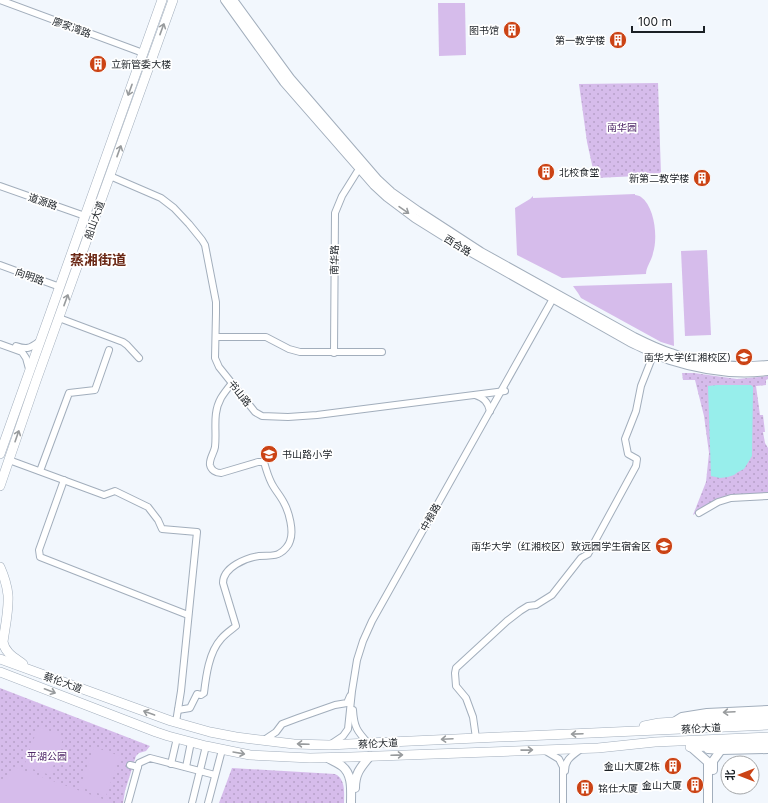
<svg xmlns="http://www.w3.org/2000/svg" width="768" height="803" viewBox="0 0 768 803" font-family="Inter,'Noto Sans SC',sans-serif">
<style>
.grass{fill:url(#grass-dots)}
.garden{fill:#d6bceb}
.water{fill:#97eeeb}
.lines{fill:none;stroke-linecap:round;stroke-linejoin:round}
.minor-casing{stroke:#a2aebc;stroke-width:8}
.major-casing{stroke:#a2aebc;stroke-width:10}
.highway-casing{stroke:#a2aebc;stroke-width:10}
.minor{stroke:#fff;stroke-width:6}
.major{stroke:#fff;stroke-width:8}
.highway{stroke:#fff;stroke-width:9}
.oneway{stroke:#989b9d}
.labels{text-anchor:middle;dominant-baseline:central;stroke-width:3.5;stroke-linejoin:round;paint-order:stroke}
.street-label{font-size:10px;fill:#1b2025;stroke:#fff}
.poi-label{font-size:10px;fill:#1b2025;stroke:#fff;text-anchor:end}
.park-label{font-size:10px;fill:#502869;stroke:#fff}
.district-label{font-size:14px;font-weight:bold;fill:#6a2714;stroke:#fff}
</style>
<defs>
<pattern id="grass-dots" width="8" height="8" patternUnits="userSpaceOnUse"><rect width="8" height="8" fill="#d6bceb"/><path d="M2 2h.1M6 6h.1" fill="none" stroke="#b7a1c9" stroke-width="1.8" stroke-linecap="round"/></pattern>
</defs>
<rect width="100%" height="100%" fill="#f2f7fd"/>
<g class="grass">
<path d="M658,83L661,175L595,178L587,142L579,84Z"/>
<path d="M682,373H694L737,379L768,376V379L766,380V385L756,386L760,415H763L765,432H763L765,443L768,448V495L717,500L693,515L706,482L709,453L704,416L695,380H683Z"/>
<path d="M0,688L150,746L146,751L139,753L136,756L125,791L123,803H0Z"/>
<path d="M232,768L335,774C346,779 344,793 344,803H219Z"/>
</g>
<g class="garden">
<path d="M438,3H465L466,55L439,56Z"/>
<path d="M635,194V195C637,195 640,196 641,197C655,207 658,238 653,253C652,260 646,267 646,274L562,278L517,255L515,208L530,199L533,196V198Z"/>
<path d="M707,250L711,335L685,336L681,251Z"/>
<path d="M672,283L674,346L661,342L581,298L578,293L573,286Z"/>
<path d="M38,727L64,736L50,775L24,766Z"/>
<path d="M94,747L120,756L106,796L80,787Z"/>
<path d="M14,767L111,802V803H0V781L7,775L12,773Z"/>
</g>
<path class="water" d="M717,385H751L753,387L752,456L744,469L738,472L734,475L728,477L720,478L711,476L708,386Z"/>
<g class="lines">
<defs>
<g id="minor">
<path d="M0,0L143,53"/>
<path d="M110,176L161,198L174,208L189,224L202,240L205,245L216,302V313L215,358L219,367L255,412L262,416L288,417L317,415L505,391"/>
<path d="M0,186L85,216"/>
<path d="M0,265L60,287"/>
<path d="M59,318L123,342L127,345L139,358"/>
<path d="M216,337H266L289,349L300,352H382"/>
<path d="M0,344L22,352L26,358L29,369"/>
<path d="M16,346C28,350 30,348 40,341"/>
<path d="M334,353L335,213L342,196L357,172"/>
<path d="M475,395C484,398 488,402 490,411"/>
<path d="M9,460L104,495L115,491L148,507L158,520L162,529L197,532L181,691L176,722"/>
<path d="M40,471L69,393L95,390L109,350"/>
<path d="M64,480L39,550L40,557L188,615"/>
<path d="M699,513L718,502L731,498L768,496"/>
<path d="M178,710L190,708L197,694L201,695L204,693C206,676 209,652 221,639C225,634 231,630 236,626L223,583C223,567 246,558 259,556C266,555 275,557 280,553C284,551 289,545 290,541C294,531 289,512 284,503C280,495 274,489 271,482C268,476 266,469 264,462H258L221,473C216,473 211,470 210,465C209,459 214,453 215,447C217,430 212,414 221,398C224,393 228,388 232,383"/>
<path d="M353,710C354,727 357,731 368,743"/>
<path d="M476,738L473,717L466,698L456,686L455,673L456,668L507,621L520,611L528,606L536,605L552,595L581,558L588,554L636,466L637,459L628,454L625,439L636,411L641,386L654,353"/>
<path d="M264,740L276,732L282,724L298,718L335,705L347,703L350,696"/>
<path d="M331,744L343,736L348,729L352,691L357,660L363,641L372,621L555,295"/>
<path d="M544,750L559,759L563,767V803"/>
<path d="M171,764L177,738"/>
<path d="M130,765L138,767"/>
<path d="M186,767L191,742"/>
<path d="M565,771C565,759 572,756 581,749"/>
<path d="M128,803L139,763L150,758L215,775"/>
<path d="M192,803L206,746"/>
<path d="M208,803L222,750"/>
</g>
<g id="major">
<path d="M225,0L284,82L374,185L387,197L415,218L455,243L630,342C643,348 656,355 670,360C701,370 735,375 768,371"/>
<path d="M233,0L290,78L378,180L391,192L418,211L481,252L634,337C646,343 658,349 671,353C701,365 736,368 768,365"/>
<path d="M674,722L682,717L707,713L768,710"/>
<path d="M691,747L708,762V803"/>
<path d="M708,749L721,750L768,749"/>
<path d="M328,758C333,761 338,763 342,766C353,775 351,790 351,803"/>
<path d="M713,770V761L721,750"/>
<path d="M355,788C355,773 361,767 370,756"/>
</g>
<g id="highway">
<path d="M0,454L162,0"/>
<path d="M0,486L36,381L173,0"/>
<path d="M0,567C4,576 7,585 8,595C9,610 5,627 3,642C5,653 15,658 23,664"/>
<path d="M0,659L171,721L210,732L236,737L294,744L329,745L368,743L768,725"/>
<path d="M0,672L156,732L168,736L206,746L250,755L310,758L351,757L598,748L655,742L768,737"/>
<path d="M644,726L659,723L674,722L768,717"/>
<path d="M690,747L768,743"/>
</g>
</defs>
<use href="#minor" class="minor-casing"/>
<use href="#major" class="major-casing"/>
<use href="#highway" class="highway-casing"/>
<use href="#minor" class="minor"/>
<use href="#major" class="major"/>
<use href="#highway" class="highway"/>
</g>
<defs><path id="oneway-shaft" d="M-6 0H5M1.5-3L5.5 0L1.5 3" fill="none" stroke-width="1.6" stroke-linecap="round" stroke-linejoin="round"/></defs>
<g class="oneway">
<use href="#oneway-shaft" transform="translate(162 29) rotate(-70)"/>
<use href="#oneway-shaft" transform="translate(130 90) rotate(110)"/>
<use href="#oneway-shaft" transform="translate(119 151) rotate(-70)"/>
<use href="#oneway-shaft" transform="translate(404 210) rotate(35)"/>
<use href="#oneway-shaft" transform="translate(66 300) rotate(-70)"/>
<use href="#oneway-shaft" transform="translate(17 436) rotate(-71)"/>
<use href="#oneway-shaft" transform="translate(50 691) rotate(21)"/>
<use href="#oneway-shaft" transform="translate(729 712) rotate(177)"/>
<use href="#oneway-shaft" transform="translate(149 713) rotate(-160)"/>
<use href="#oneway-shaft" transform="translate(577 734) rotate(178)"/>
<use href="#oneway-shaft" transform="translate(447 739) rotate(177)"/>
<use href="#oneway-shaft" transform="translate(303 744) rotate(-178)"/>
<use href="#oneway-shaft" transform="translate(527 750) rotate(-1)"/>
<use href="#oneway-shaft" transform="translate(239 753) rotate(10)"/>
<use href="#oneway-shaft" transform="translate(397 755) rotate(-2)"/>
</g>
<defs>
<symbol id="building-disc" viewBox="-11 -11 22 22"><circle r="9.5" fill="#cb4315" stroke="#fff"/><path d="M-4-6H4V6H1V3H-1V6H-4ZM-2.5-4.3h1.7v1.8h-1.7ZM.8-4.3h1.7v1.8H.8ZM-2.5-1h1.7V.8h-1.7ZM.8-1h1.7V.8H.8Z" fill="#fff"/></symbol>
<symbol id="university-disc" viewBox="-11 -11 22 22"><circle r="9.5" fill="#cb4315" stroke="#fff"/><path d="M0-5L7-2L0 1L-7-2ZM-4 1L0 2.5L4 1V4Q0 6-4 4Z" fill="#fff"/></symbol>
<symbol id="school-disc" viewBox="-11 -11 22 22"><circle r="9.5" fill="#cb4315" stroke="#fff"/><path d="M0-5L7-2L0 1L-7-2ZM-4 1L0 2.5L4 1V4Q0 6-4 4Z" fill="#fff"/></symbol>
</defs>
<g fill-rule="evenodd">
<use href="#building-disc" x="502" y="20" width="20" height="20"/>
<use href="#building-disc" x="608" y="30" width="20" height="20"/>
<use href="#building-disc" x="88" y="54" width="20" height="20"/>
<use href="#building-disc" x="536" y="162" width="20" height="20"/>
<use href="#building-disc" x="692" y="168" width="20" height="20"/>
<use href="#university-disc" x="734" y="347" width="20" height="20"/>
<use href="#school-disc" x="259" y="444" width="20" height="20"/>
<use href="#university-disc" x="654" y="536" width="20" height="20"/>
<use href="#building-disc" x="663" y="756" width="20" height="20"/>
<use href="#building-disc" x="685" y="775" width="20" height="20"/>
<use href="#building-disc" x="575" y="778" width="20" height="20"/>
</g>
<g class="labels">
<g class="street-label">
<text transform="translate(72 27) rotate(20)">廖家湾路</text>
<text transform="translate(43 201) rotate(19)">道源路</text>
<text transform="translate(94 220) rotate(-70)">船山大道</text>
<text transform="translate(458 245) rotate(32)">西合路</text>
<text transform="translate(334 260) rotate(-89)">南华路</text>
<text transform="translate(30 276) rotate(20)">向明路</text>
<text transform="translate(240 393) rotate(51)">书山路</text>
<text transform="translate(430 517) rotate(-61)">中粮路</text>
<text transform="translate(63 682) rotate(20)">蔡伦大道</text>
<text transform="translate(701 728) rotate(-3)">蔡伦大道</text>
<text transform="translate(378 743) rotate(-3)">蔡伦大道</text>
</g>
<g class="poi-label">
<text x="499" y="30">图书馆</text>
<text x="605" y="40">第一教学楼</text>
<text x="111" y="64" text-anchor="start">立新管委大楼</text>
<text x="559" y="172" text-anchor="start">北校食堂</text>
<text x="689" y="178">新第二教学楼</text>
<text x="731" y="357">南华大学(红湘校区)</text>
<text x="282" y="454" text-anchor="start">书山路小学</text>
<text x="651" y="546">南华大学（红湘校区）致远园学生宿舍区</text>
<text x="660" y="766">金山大厦2栋</text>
<text x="682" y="785">金山大厦</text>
<text x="598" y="788" text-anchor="start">铭仕大厦</text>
</g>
<g class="park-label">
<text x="622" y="127">南华园</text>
<text x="47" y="756">平湖公园</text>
</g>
<g class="district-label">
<text x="98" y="259">蒸湘街道</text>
</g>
</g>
<g transform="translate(740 775) rotate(270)"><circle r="19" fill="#ffffff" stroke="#a4a6a8"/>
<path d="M0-3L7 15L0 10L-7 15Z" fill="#cb4315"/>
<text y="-6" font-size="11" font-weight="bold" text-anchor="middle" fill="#1b2025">北</text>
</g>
<path d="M632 26v6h72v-6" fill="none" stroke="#1b2025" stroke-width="2"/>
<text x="638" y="26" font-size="12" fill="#1b2025" stroke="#ffffff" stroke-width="3" paint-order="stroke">100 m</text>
</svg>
